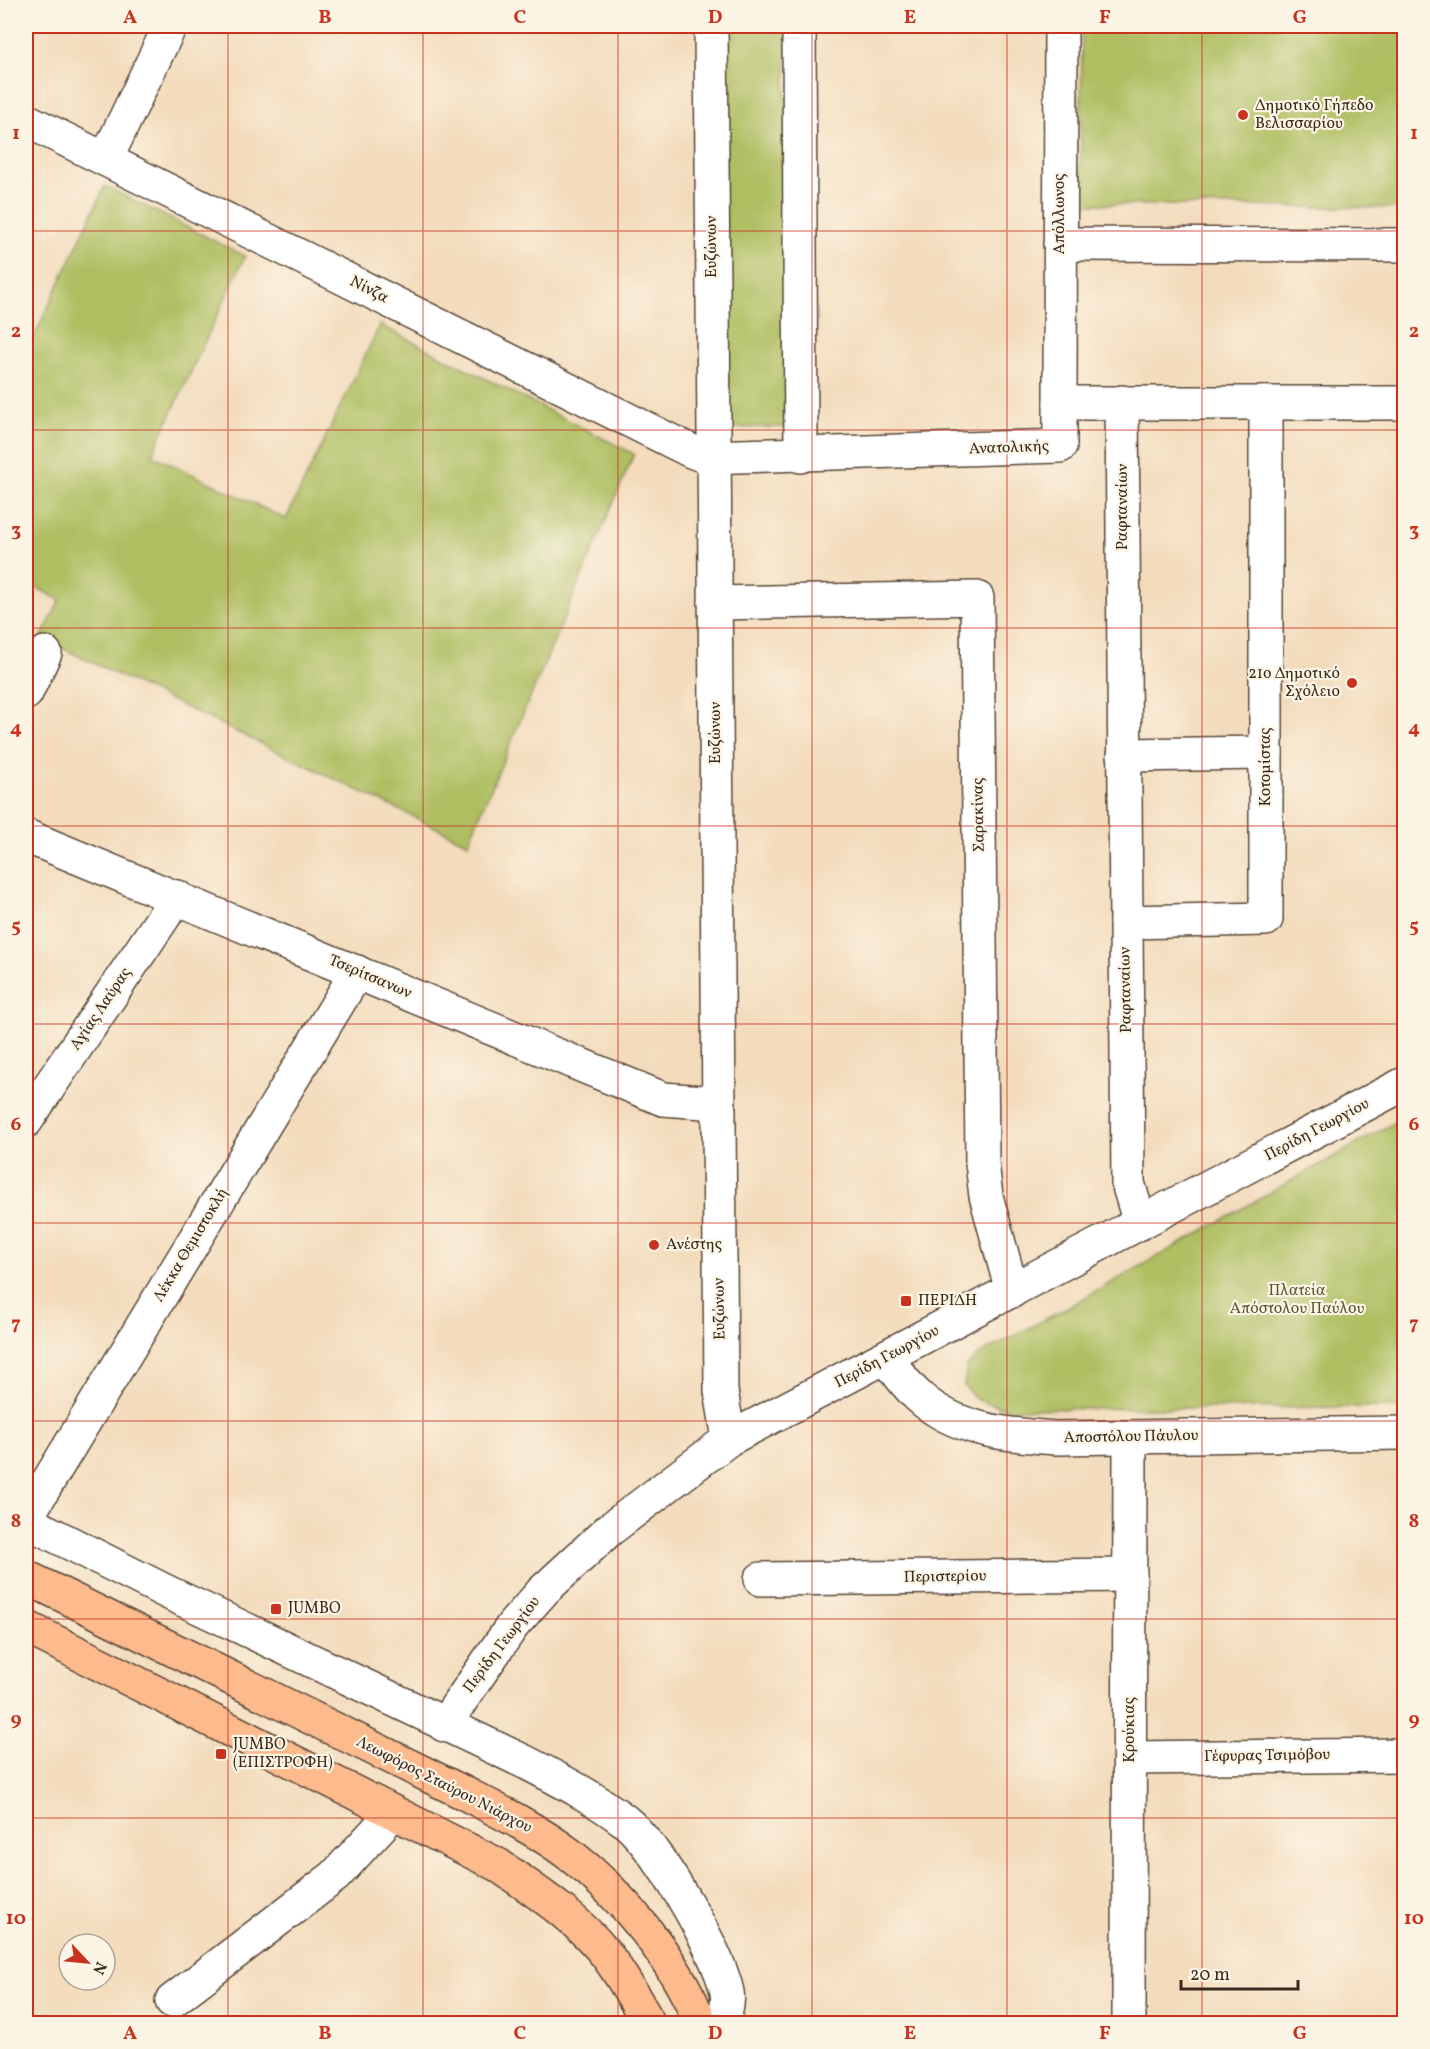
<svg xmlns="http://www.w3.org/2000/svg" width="1430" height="2049" viewBox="0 0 1430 2049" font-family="Vollkorn,serif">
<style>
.green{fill:#aebe61;stroke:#747440;stroke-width:1.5}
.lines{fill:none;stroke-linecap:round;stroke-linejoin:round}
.minor-casing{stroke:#574536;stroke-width:36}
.major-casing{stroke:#574536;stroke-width:36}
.minor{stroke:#fff;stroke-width:33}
.major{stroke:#fcba8d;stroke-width:33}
.grid{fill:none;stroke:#c8321e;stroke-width:1.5;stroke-opacity:0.55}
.poi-dot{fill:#c8321e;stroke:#fcf5e5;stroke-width:2}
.labels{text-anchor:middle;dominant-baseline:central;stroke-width:4.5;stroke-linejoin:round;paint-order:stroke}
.poi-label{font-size:16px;fill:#3b2a1e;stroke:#fcf5e5;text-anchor:start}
.street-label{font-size:16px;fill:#3b2a1e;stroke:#fcf5e5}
.park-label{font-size:16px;fill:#5e5632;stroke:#fcf5e5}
.neatline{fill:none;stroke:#c8321e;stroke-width:2}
.grid-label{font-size:20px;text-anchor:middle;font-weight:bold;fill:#c8321e}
</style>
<rect width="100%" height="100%" fill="#fcf5e5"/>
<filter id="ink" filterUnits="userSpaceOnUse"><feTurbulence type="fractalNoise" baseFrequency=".0167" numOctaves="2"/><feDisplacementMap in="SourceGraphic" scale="12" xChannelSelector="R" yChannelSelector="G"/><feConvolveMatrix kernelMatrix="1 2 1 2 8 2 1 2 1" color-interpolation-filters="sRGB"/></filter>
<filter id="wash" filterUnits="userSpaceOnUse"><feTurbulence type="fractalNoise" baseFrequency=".008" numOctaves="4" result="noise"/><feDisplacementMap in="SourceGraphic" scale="24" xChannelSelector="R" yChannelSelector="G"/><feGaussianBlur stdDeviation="1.35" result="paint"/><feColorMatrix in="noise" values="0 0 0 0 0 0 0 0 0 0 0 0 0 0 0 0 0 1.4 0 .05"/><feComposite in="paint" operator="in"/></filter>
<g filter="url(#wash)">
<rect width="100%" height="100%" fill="#f3dbbc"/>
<g class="green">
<path d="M723,26H786V427L726,428Z"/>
<path d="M1082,26H1404V208L1080,204Z"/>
<path d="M105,186L245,256L152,455L286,519L380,325L634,454L468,843L41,638L60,600L26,582V333L34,337Z"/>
<path d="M1404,1117V1407L1009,1409L977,1400L964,1386L967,1366L976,1356L1061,1311Z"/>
</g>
</g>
<g filter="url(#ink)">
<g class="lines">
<defs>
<g id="minor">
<path d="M711,26L721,1391L729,1439"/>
<path d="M799,26L801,456"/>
<path d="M26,120L691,451L707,457L1060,446V403H1404"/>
<path d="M106,159L170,26"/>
<path d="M1060,244L1404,245"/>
<path d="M1122,402L1128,1183L1140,1223"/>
<path d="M1060,403L1061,26"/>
<path d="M715,603L977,598L982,1163L986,1196L1012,1291"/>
<path d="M26,693L45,653"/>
<path d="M1124,755L1266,753"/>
<path d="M26,836L663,1099L717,1103"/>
<path d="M1126,922L1266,919V403"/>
<path d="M26,1121L177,897"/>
<path d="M886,1357C896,1371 906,1385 918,1396C956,1431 1008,1435 1056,1438L1404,1433"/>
<path d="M26,1518L357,972"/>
<path d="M26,1521L167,1592L527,1763C560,1780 595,1798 625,1821C658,1848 718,1950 727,1992C729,2001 725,2015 723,2024"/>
<path d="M761,1579L1130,1575"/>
<path d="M444,1725L513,1625L543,1591L609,1530L729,1439L1404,1084"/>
<path d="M1130,1758L1404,1755"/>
<path d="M172,2001L335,1876L393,1813"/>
<path d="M1129,2024L1130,1437"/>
</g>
<g id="major">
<path d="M26,1577L466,1794C501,1812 537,1830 569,1854C625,1897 674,1958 701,2024"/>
<path d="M26,1627L498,1865C535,1891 576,1917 605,1953C622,1975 635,1999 649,2024"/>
</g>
</defs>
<use href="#minor" class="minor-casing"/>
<use href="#major" class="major-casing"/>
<use href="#minor" class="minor"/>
<use href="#major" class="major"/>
</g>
</g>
<path class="grid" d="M228,26V2024M423,26V2024M618,26V2024M812,26V2024M1007,26V2024M1202,26V2024M26,231H1404M26,430H1404M26,628H1404M26,826H1404M26,1024H1404M26,1223H1404M26,1421H1404M26,1619H1404M26,1818H1404"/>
<g class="poi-dot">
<circle cx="1243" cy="115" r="6"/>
<circle cx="1352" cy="683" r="6"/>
<circle cx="654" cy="1245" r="6"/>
<rect x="900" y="1295" width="12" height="12" rx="3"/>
<rect x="270" y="1603" width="12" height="12" rx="3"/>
<rect x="215" y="1748" width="12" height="12" rx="3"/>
</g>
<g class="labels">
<g class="poi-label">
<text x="1255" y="106">Δημοτικό Γήπεδο<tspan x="1255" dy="18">Βελισσαρίου</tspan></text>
<text x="1340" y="674" text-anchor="end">21ο Δημοτικό<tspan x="1340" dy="18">Σχόλειο</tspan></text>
<text x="666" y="1245">Ανέστης</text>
<text x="918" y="1301">ΠΕΡΙΔΗ</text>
<text x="288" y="1609">JUMBO</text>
<text x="233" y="1745">JUMBO<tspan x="233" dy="18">(ΕΠΙΣΤΡΟΦΗ)</tspan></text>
</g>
<g class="street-label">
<text transform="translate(1060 214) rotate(-90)">Απόλλωνος</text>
<text transform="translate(712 247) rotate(-90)">Ευζώνων</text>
<text transform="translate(369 290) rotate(27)">Νίνζα</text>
<text transform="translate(1009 448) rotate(-2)">Ανατολικής</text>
<text transform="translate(1123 507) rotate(-90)">Ραφταναίων</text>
<text transform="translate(716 733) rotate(-90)">Ευζώνων</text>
<text transform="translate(1266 767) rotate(-90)">Κοτομίστας</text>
<text transform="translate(979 815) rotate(-91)">Σαρακίνας</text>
<text transform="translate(370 977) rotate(23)">Τσερίτσανων</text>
<text transform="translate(1126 990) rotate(-91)">Ραφταναίων</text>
<text transform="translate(101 1009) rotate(-56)">Αγίας Λαύρας</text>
<text transform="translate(1317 1130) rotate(-28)">Περίδη Γεωργίου</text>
<text transform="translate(191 1245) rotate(-59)">Λέκκα Θεμιστοκλή</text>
<text transform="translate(720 1309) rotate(-91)">Ευζώνων</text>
<text transform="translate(887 1357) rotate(-28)">Περίδη Γεωργίου</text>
<text transform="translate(1131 1437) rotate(-1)">Αποστόλου Πάυλου</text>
<text transform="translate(945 1577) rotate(-1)">Περιστερίου</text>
<text transform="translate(502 1645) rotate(-53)">Περίδη Γεωργίου</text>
<text transform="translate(1130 1730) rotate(-90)">Κρούκιας</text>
<text transform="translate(1267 1756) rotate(-1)">Γέφυρας Τσιμόβου</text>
<text transform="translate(444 1785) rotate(27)">Λεωφόρος Σταύρου Νιάρχου</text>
</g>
<g class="park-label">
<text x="1297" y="1291">Πλατεία<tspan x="1297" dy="18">Απόστολου Παύλου</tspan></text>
</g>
</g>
<rect width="1430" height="2049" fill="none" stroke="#fcf5e5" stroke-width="66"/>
<g transform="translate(87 1962) rotate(116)"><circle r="28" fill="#fcf5e5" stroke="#afa495" stroke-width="1.5"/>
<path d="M0-4.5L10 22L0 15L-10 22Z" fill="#c8321e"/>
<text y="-9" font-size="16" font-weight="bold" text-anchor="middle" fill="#3b2a1e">N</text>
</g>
<path d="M1181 1980v9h117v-9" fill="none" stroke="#3b2a1e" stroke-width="3"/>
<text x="1190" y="1980" font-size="18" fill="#3b2a1e" stroke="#fcf5e5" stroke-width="4.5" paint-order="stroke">20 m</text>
<rect x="33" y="33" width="1364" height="1983" class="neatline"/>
<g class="grid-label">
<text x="130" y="23">A</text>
<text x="325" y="23">B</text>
<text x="520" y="23">C</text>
<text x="715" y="23">D</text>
<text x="910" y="23">E</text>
<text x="1105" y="23">F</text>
<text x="1300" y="23">G</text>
<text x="16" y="139">1</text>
<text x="1414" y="139">1</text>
<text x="16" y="337">2</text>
<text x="1414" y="337">2</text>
<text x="16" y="536">3</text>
<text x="1414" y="536">3</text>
<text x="16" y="734">4</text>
<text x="1414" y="734">4</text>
<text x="16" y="932">5</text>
<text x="1414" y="932">5</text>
<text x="16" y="1130">6</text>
<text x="1414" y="1130">6</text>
<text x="16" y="1329">7</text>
<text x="1414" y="1329">7</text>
<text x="16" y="1527">8</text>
<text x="1414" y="1527">8</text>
<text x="16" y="1725">9</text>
<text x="1414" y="1725">9</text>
<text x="16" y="1924">10</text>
<text x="1414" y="1924">10</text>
<text x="130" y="2039">A</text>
<text x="325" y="2039">B</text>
<text x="520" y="2039">C</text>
<text x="715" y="2039">D</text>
<text x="910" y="2039">E</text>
<text x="1105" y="2039">F</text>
<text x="1300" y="2039">G</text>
</g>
</svg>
